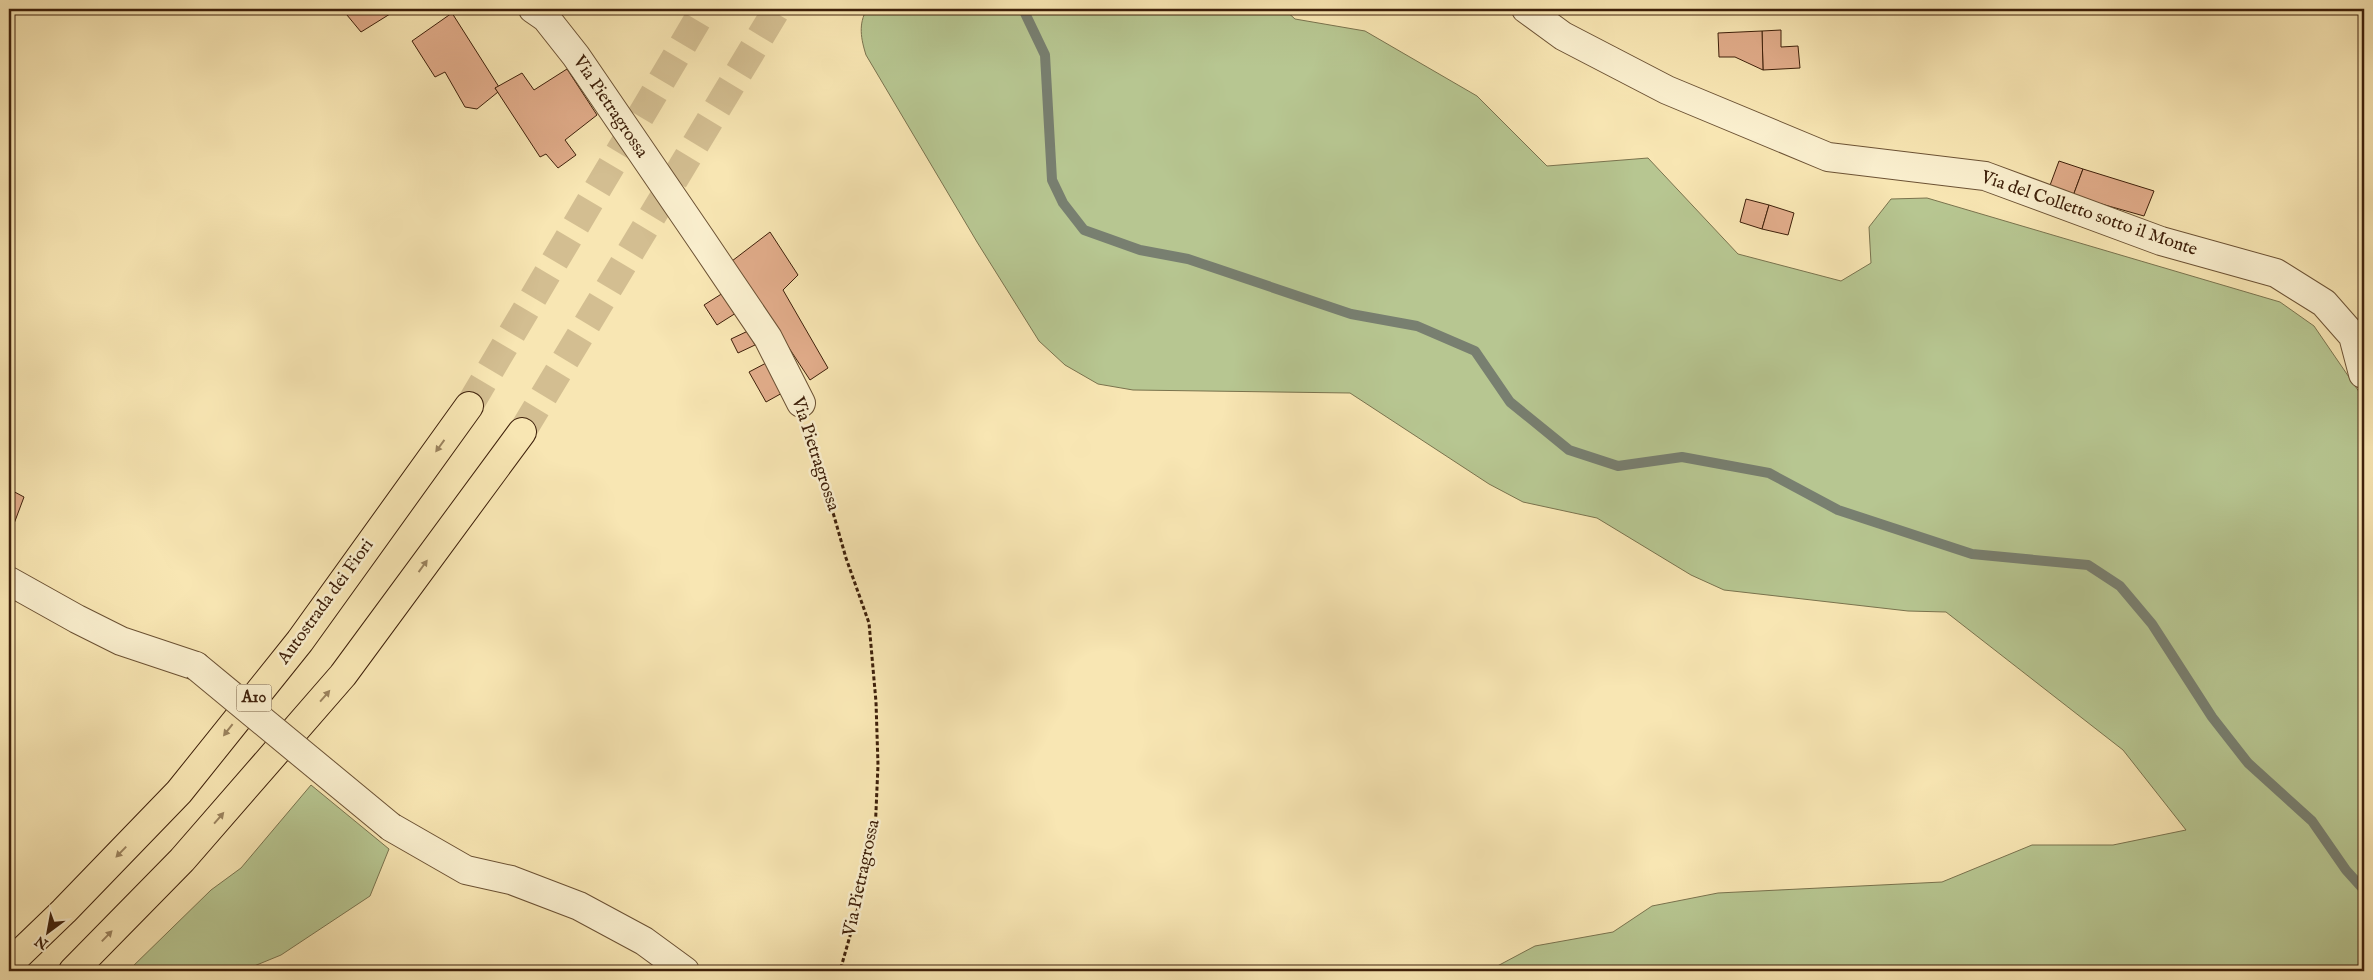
<svg xmlns="http://www.w3.org/2000/svg" width="2373" height="980" viewBox="0 0 2373 980" font-family="'IM FELL English',serif">
<style>
.green{fill:#b7c691;stroke:#7a734e}
.lines{fill:none;stroke-linecap:round;stroke-linejoin:round}
.stream{stroke:#787f70;stroke-width:10}
.building{fill:#e1ac8a;stroke:#3e200a}
.highway-tunnel{stroke:#d3be91;stroke-width:28;stroke-dasharray:28 14;stroke-linecap:butt}
.minor-casing{stroke:#6c5234;stroke-width:30}
.highway-casing{stroke:#3e200a;stroke-width:30}
.path{stroke:#3e200a;stroke-width:3;stroke-dasharray:4 2.5;stroke-linecap:butt}
.minor{stroke:#faefce;stroke-width:28}
.highway{stroke:#f8e6b3;stroke-width:28}
.minor-bridge-casing{stroke:#6c5234;stroke-width:30;stroke-linecap:butt}
.minor-bridge{stroke:#faefce;stroke-width:28}
.oneway{fill:#9b835e}
.labels{text-anchor:middle;dominant-baseline:central;stroke-width:5;stroke-linejoin:round;paint-order:stroke}
.shield{fill:#faefce;stroke:#765e45;stroke-width:1}
.shield-label{font-size:16px;font-weight:bold;fill:#3e200a}
.street-label{font-size:18px;fill:#3e200a;stroke:#faefce}
</style>
<rect width="100%" height="100%" fill="#f8e6b3"/>
<filter id="stains"><feTurbulence type="fractalNoise" baseFrequency=".004" numOctaves="4"/><feColorMatrix values="0 0 0 0 .2 0 0 0 0 .09 0 0 0 0 .02 0 0 0 .5 -.17"/></filter>
<radialGradient id="worn" r=".72"><stop offset=".6" stop-color="#630" stop-opacity="0"/><stop offset="1" stop-color="#630" stop-opacity=".3"/></radialGradient>
<g class="green">
<path d="M867,9H1284L1295,19L1365,31L1477,96L1547,166L1648,158L1738,254L1841,281L1871,263L1869,227L1891,199L1927,198L2280,302L2314,326L2364,399V971H1488L1535,946L1613,932L1652,906L1718,893L1942,882L2032,845H2113L2186,830L2123,750L1946,612L1908,611L1724,590L1691,575L1597,518L1523,502L1489,484L1350,393L1133,390L1098,384L1065,365L1039,341L977,242L866,55C861,39 858,24 867,9Z"/>
<path d="M311,785L389,849L370,896L281,955L242,971H128L211,890L241,868Z"/>
</g>
<g class="lines">
<path class="stream" d="M1023,9L1045,55L1052,180L1063,203L1084,230L1140,250L1188,259L1351,314L1417,326L1475,351L1510,402L1569,450L1618,466L1682,457L1769,473L1838,510L1972,554L2088,565L2120,586L2152,624L2212,717L2248,763L2312,821L2346,870L2364,890"/>
</g>
<g class="building">
<path d="M342,9H398L361,32Z"/>
<path d="M452,13L499,87L495,88L498,92L477,109L465,107L445,72L435,77L412,41Z"/>
<path d="M1781,30V47L1798,46L1800,68L1763,70L1762,31Z"/>
<path d="M1762,31L1763,70L1735,57H1719L1718,33Z"/>
<path d="M567,69L597,115L565,140L576,155L558,168L546,154L540,157L495,88L522,73L534,90Z"/>
<path d="M2059,161L2083,169L2073,196L2049,188Z"/>
<path d="M2083,169L2154,191L2144,216L2073,196Z"/>
<path d="M1746,199L1769,205L1762,229L1740,222Z"/>
<path d="M1769,205L1794,213L1788,235L1762,229Z"/>
<path d="M770,232L798,275L783,290L828,368L810,380L732,261Z"/>
<path d="M723,293L736,313L717,325L704,305Z"/>
<path d="M748,331L755,345L738,353L731,339Z"/>
<path d="M768,362L784,392L766,402L749,372Z"/>
<path d="M9,489L24,497L9,537Z"/>
</g>
<g class="lines">
<g class="highway-tunnel">
<path d="M469,406L704,9"/>
<path d="M522,432L777,9"/>
</g>
<defs>
<g id="minor">
<path d="M533,9L546,18L576,56L701,239L768,338L801,403"/>
<path d="M1526,9L1563,36L1667,90L1828,157L1985,176L2161,241L2276,273L2324,303L2353,336L2363,374"/>
<path d="M9,581L77,619L121,641L196,666"/>
<path d="M391,827L466,870L511,880L579,906L644,941L685,971"/>
</g>
<g id="highway">
<path d="M9,964L64,911L179,792L300,641L469,406"/>
<path d="M73,971L182,860L343,675L522,432"/>
</g>
</defs>
<use href="#minor" class="minor-casing"/>
<use href="#highway" class="highway-casing"/>
<path class="path" d="M810,432L846,558L869,623L876,702L878,765L875,834L863,890L840,971"/>
<use href="#minor" class="minor"/>
<use href="#highway" class="highway"/>
<defs>
<path id="minor-bridge" d="M196,666L391,827"/>
</defs>
<use href="#minor-bridge" class="minor-bridge-casing"/>
<use href="#minor-bridge" class="minor-bridge"/>
</g>
<defs><path id="oneway-solid" d="M-6-.8H1V-3.2L6.5 0L1 3.2V.8H-6Z" transform="scale(1.25)"/></defs>
<g class="oneway">
<use href="#oneway-solid" transform="translate(440 446) rotate(126)"/>
<use href="#oneway-solid" transform="translate(423 566) rotate(-54)"/>
<use href="#oneway-solid" transform="translate(325 696) rotate(-49)"/>
<use href="#oneway-solid" transform="translate(228 730) rotate(128)"/>
<use href="#oneway-solid" transform="translate(219 818) rotate(-49)"/>
<use href="#oneway-solid" transform="translate(121 852) rotate(134)"/>
<use href="#oneway-solid" transform="translate(107 936) rotate(-46)"/>
</g>
<g class="labels">
<rect class="shield" x="236.5" y="684.5" width="35" height="27" rx="4"/>
<g class="shield-label">
<text x="254" y="698">A10</text>
</g>
<g class="street-label">
<text transform="translate(610 107) rotate(56)">Via Pietragrossa</text>
<text transform="translate(2089 214) rotate(19)">Via del Colletto sotto il Monte</text>
<text transform="translate(815 454) rotate(72)">Via Pietragrossa</text>
<text transform="translate(326 602) rotate(-54)">Autostrada dei Fiori</text>
<text transform="translate(862 878) rotate(-78)">Via Pietragrossa</text>
</g>
</g>
<rect width="2373" height="980" fill="none" stroke="#f8e6b3" stroke-width="30"/>
<rect x="10" y="10" width="2353" height="960" fill="none" stroke="#3e200a" stroke-width="2.5"/>
<rect x="15" y="15" width="2343" height="950" fill="none" stroke="#3e200a"/>
<g transform="translate(48 932) rotate(212)" stroke="#faefce" stroke-width="4" paint-order="stroke">
<path d="M0-4L9 19L0 12L-9 19Z" fill="#3e200a"/>
<text y="-8" font-size="14" font-weight="bold" text-anchor="middle" fill="#3e200a">N</text>
</g>
<rect width="100%" height="100%" filter="url(#stains)"/>
<rect width="100%" height="100%" fill="url(#worn)"/>
</svg>
